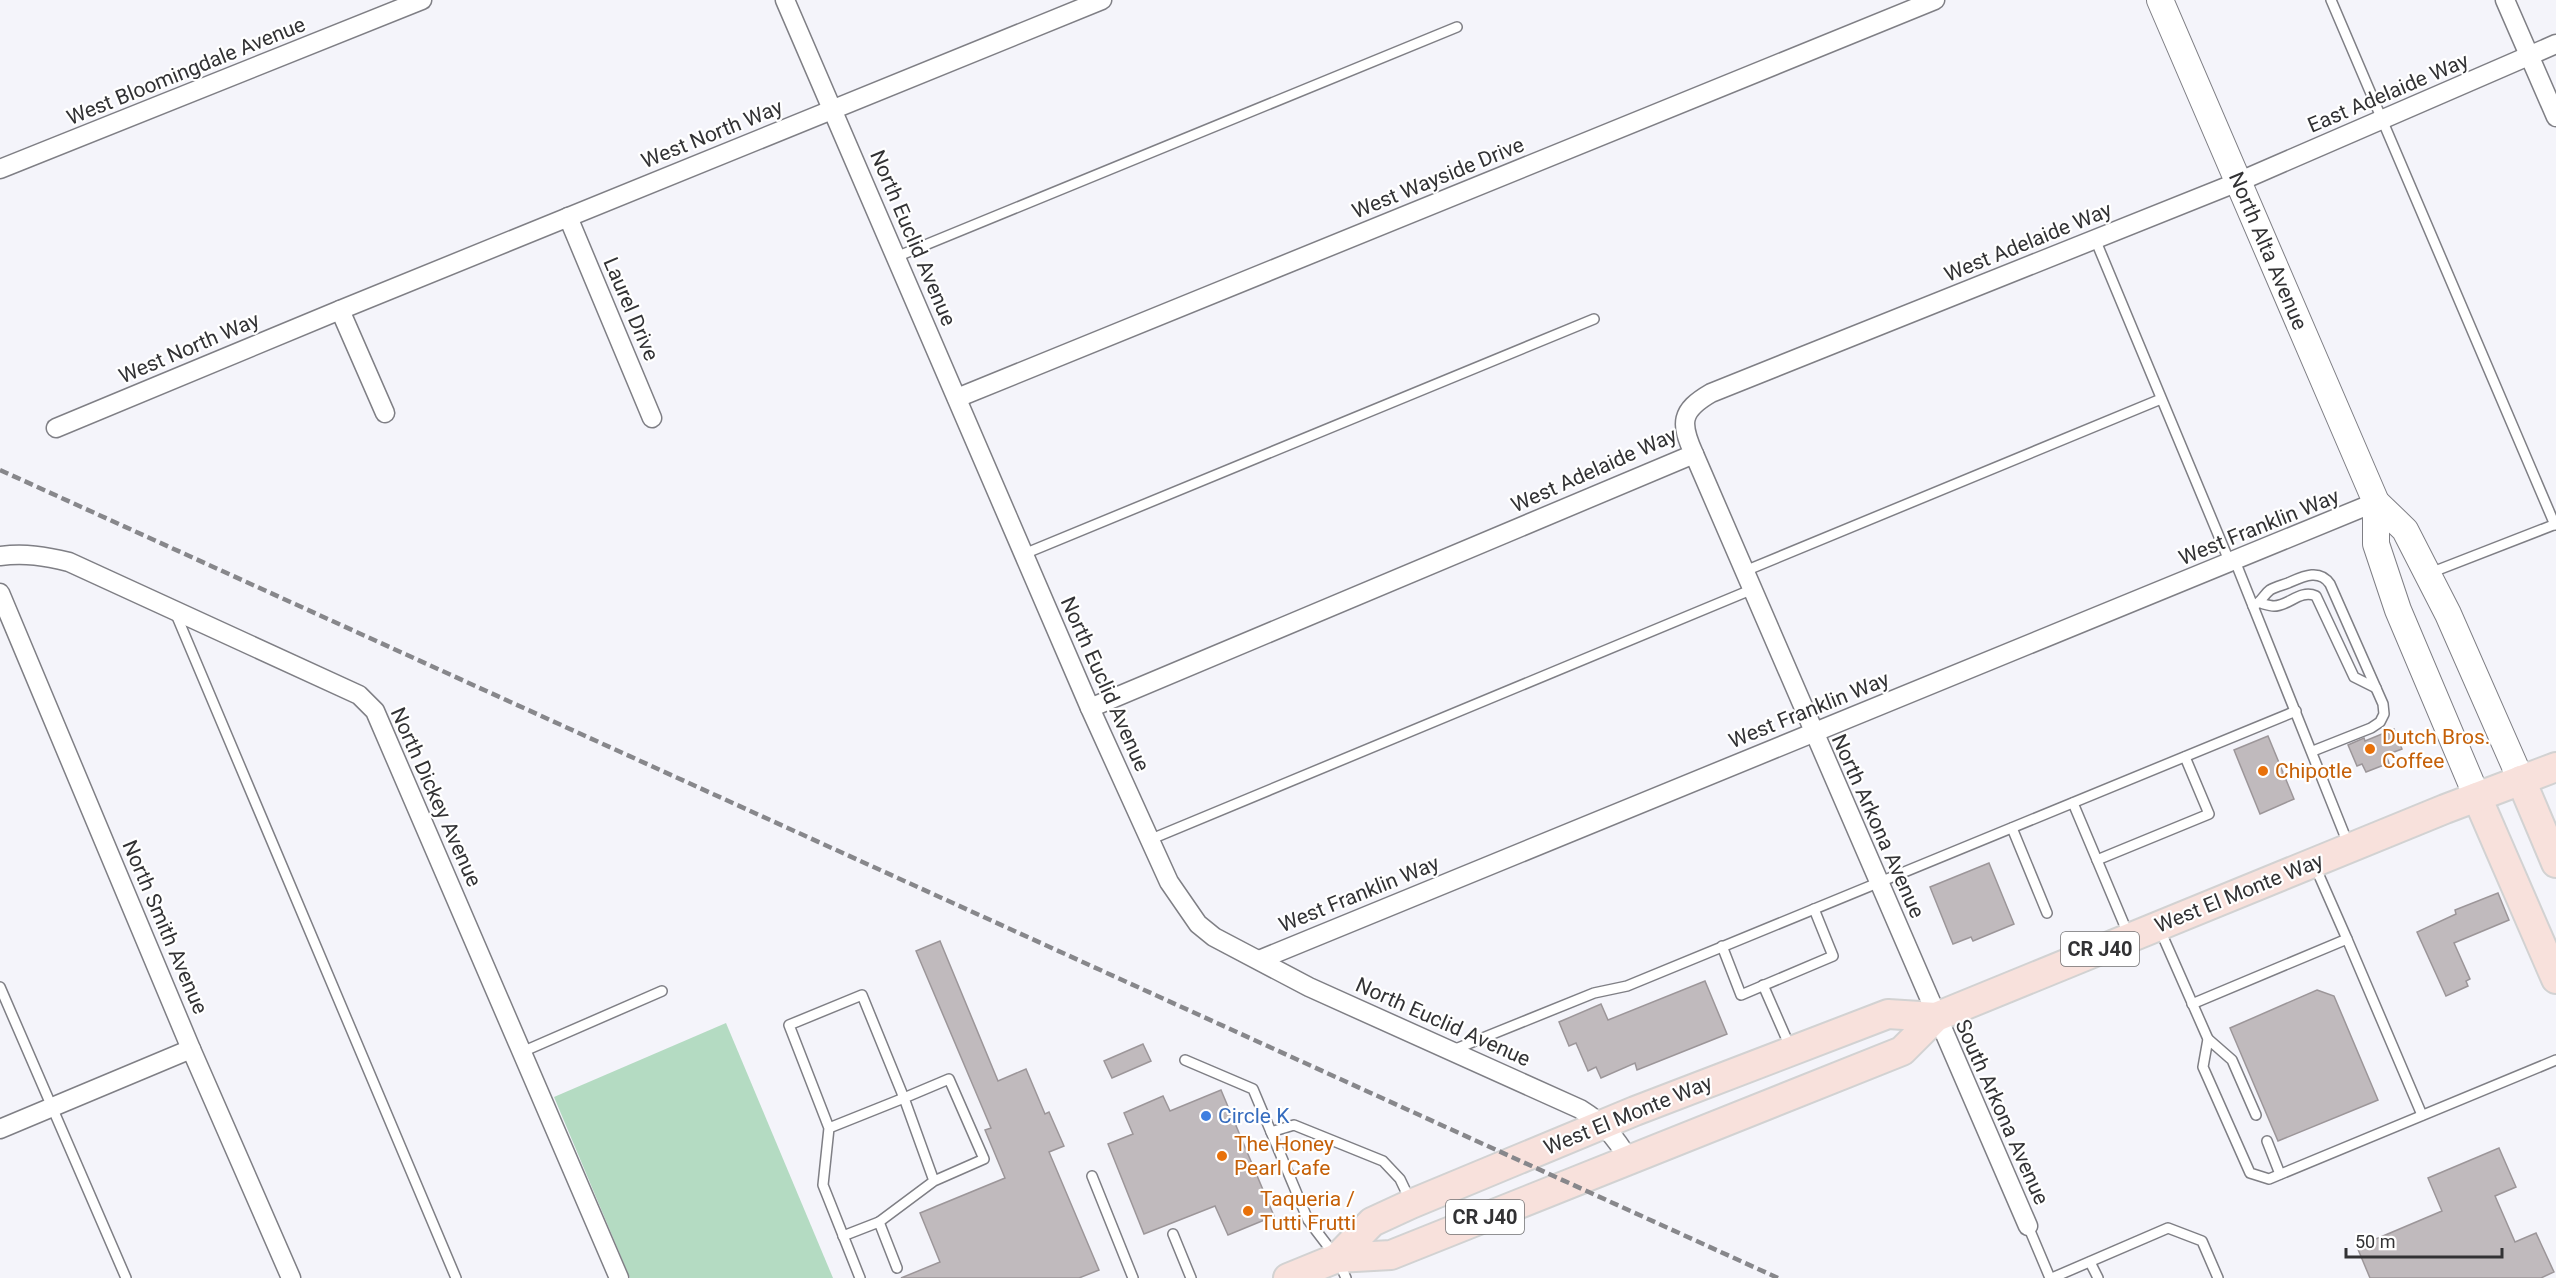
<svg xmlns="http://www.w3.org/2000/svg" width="2556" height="1278" viewBox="0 0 2556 1278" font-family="Roboto,sans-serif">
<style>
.green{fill:#b4dbc2}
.building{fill:#c0babd;stroke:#9c9699;stroke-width:1.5}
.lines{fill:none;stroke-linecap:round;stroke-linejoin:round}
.service-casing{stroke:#7f7f85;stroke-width:12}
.minor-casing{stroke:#7f7f85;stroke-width:21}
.secondary-casing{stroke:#7f7f85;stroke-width:28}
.primary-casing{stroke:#d2d2d2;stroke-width:32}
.service{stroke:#fff;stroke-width:9}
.minor{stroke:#fff;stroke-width:18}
.secondary{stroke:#fff;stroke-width:26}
.primary{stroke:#f8e1dc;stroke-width:28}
.rail{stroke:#87878b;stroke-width:4.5;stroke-dasharray:9 4.5;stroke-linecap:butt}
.food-dot{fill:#e8710a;stroke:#fff;stroke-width:2}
.shop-dot{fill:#3f7fe0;stroke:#fff;stroke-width:2}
.labels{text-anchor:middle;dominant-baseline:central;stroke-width:4.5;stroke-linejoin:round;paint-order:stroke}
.shield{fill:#fff;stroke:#707071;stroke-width:1.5}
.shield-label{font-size:20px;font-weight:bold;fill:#323234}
.street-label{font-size:21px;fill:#323234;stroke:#fff}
.food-label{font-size:21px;fill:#c56008;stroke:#fff;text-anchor:start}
.shop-label{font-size:21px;fill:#366cbe;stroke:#fff;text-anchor:start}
</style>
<rect width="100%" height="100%" fill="#f4f4fa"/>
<path class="green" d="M726,1023L833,1278H630L554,1097Z"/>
<g class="building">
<path d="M2394,729L2402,749L2386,755L2389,763L2366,772L2362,764L2357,766L2348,745L2364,738L2365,741Z"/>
<path d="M2268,736L2294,799L2260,814L2234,750Z"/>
<path d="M1989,863L2014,924L1973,941L1971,937L1953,944L1930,887Z"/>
<path d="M2498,893L2509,920L2454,943L2470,979L2466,981L2468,986L2446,996L2417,932L2456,914L2455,910Z"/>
<path d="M940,941L998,1081L1026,1069L1045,1114L1049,1112L1064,1146L1049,1152L1099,1270L1079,1278H901L940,1262L920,1213L1005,1178L985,1130L991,1128L916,951Z"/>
<path d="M1705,981L1727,1034L1637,1070L1635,1063L1601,1078L1596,1067L1588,1071L1576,1043L1569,1046L1559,1022L1601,1004L1608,1020Z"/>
<path d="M2317,990L2334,996L2378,1100L2278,1141L2230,1028Z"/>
<path d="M1143,1044L1151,1061L1112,1078L1104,1061Z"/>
<path d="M1221,1090L1274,1216L1228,1235L1215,1206L1144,1234L1108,1144L1133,1134L1124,1113L1163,1096L1170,1111Z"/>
<path d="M2499,1148L2516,1187L2495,1196L2515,1242L2536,1233L2554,1272L2541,1278H2370L2357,1247L2442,1211L2428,1178Z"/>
</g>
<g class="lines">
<defs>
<g id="service">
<path d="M2331,0L2555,525"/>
<path d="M2095,239L2230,563"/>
<path d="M896,257L1457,27"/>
<path d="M1024,554L1594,319"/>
<path d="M2235,561L2349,846"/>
<path d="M1745,571L2161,399"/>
<path d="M2430,573L2556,524"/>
<path d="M2260,603C2264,604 2270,606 2274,606C2289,606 2300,589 2316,596L2354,677L2376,688"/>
<path d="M2253,606C2262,602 2263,595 2270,590C2275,587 2283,585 2288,583C2302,577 2319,568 2330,584L2383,704L2384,714L2380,722L2371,728L2313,751"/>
<path d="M175,612L456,1278"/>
<path d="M2073,803L2129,936"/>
<path d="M2012,828L2047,913"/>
<path d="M1149,840L1753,589"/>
<path d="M2097,860L2209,814L2185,757"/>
<path d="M2314,864L2347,939"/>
<path d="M2160,930L2208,1039L2203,1067L2250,1173L2269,1179L2556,1060"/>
<path d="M1722,946L1741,995L1833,956L1814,909"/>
<path d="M1763,985L1791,1049"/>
<path d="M0,987L126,1278"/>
<path d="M2192,1004L2347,939L2422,1115"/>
<path d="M2208,1039L2232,1060L2256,1115"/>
<path d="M1453,1050L1594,993L1627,986L2296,711"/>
<path d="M522,1052L662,991"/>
<path d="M1185,1060L1253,1089L1308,1220L1337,1258L1346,1278"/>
<path d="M829,1128L904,1098L862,995L789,1025L829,1128L823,1185L860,1278"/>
<path d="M1271,1132L1294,1125L1383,1161L1400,1179L1410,1200"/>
<path d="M2267,1141L2280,1174"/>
<path d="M1092,1176L1133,1278"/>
<path d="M879,1222L934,1181L904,1098L949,1079L984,1159L934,1181"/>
<path d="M2028,1226L2050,1278"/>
<path d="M1173,1234L1191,1278"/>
<path d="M843,1236L879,1222L897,1268"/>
<path d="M2090,1262L2098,1278"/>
<path d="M2052,1278L2168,1228L2202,1241L2218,1278"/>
</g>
<g id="minor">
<path d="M785,0L1090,708L1169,882L1198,924L1214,937L1309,987L1580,1109C1604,1124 1614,1135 1629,1160"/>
<path d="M2505,0L2556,117"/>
<path d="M0,169L422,0"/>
<path d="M568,217L652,418"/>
<path d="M340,310L385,413"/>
<path d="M957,398L1935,0"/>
<path d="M56,428L340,310L1102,0"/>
<path d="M1694,454L2028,1226"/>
<path d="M0,556C25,553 45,556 69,562L359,695L375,711L619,1278"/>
<path d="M0,593L191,1049L291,1278"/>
<path d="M1090,708L1694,454C1680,423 1680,411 1711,393L2238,182L2556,44"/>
<path d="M1259,960L2376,502"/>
<path d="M0,1129L191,1049"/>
</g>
<g id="secondary">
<path d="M2160,0L2376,502L2405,530L2448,614L2521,780"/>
<path d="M2376,502V544L2398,610L2477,797"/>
</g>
<g id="primary">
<path d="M2521,780L2556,863"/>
<path d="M2477,797L2556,979"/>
<path d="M1337,1258L1372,1222L1411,1204L1635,1111L1888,1014L1936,1017"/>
<path d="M1288,1278L1337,1258L1391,1255L1902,1051L1936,1017L2445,809L2556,767"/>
</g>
</defs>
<use href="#service" class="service-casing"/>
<use href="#minor" class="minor-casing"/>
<use href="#secondary" class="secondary-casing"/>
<use href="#primary" class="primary-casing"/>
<use href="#service" class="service"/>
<use href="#minor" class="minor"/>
<use href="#secondary" class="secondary"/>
<use href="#primary" class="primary"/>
<path class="rail" d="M0,470L1778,1278"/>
</g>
<g class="food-dot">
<circle cx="2370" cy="749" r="6"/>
<circle cx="2263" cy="771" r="6"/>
<circle cx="1222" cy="1156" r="6"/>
<circle cx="1248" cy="1211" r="6"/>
</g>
<circle class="shop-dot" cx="1206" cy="1116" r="6"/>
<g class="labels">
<g class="shield">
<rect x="2061" y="932" width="78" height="34" rx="4.5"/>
<rect x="1446" y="1200" width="78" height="34" rx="4.5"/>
</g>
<g class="shield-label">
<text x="2100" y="949">CR J40</text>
<text x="1485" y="1217">CR J40</text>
</g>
<g class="street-label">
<text transform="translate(186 71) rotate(-22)">West Bloomingdale Avenue</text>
<text transform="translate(2388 93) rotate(-23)">East Adelaide Way</text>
<text transform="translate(712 134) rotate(-22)">West North Way</text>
<text transform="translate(1438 178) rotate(-22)">West Wayside Drive</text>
<text transform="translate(913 238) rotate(67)">North Euclid Avenue</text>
<text transform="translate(2028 242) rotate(-22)">West Adelaide Way</text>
<text transform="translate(2268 251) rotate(67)">North Alta Avenue</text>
<text transform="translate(631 309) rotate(67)">Laurel Drive</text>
<text transform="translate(189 348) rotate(-23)">West North Way</text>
<text transform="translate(1594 470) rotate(-24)">West Adelaide Way</text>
<text transform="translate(2259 527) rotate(-22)">West Franklin Way</text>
<text transform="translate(1105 684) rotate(66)">North Euclid Avenue</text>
<text transform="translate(1809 710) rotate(-22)">West Franklin Way</text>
<text transform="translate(436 797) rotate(66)">North Dickey Avenue</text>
<text transform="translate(1878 826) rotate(66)">North Arkona Avenue</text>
<text transform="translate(2239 893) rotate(-22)">West El Monte Way</text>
<text transform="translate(1359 894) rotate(-22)">West Franklin Way</text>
<text transform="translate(165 927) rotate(67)">North Smith Avenue</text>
<text transform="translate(1443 1022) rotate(24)">North Euclid Avenue</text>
<text transform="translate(2002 1112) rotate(66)">South Arkona Avenue</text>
<text transform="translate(1628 1115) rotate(-22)">West El Monte Way</text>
</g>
<g class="food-label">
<text x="2382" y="737">Dutch Bros.<tspan x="2382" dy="24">Coffee</tspan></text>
<text x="2275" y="771">Chipotle</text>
<text x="1234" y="1144">The Honey<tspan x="1234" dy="24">Pearl Cafe</tspan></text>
<text x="1260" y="1199">Taqueria /<tspan x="1260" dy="24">Tutti Frutti</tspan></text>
</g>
<g class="shop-label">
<text x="1218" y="1116">Circle K</text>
</g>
</g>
<path d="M2346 1248v9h156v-9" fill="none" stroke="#323234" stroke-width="3"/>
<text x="2355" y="1248" font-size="18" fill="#323234" stroke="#ffffff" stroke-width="4.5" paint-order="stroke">50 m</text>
</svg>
